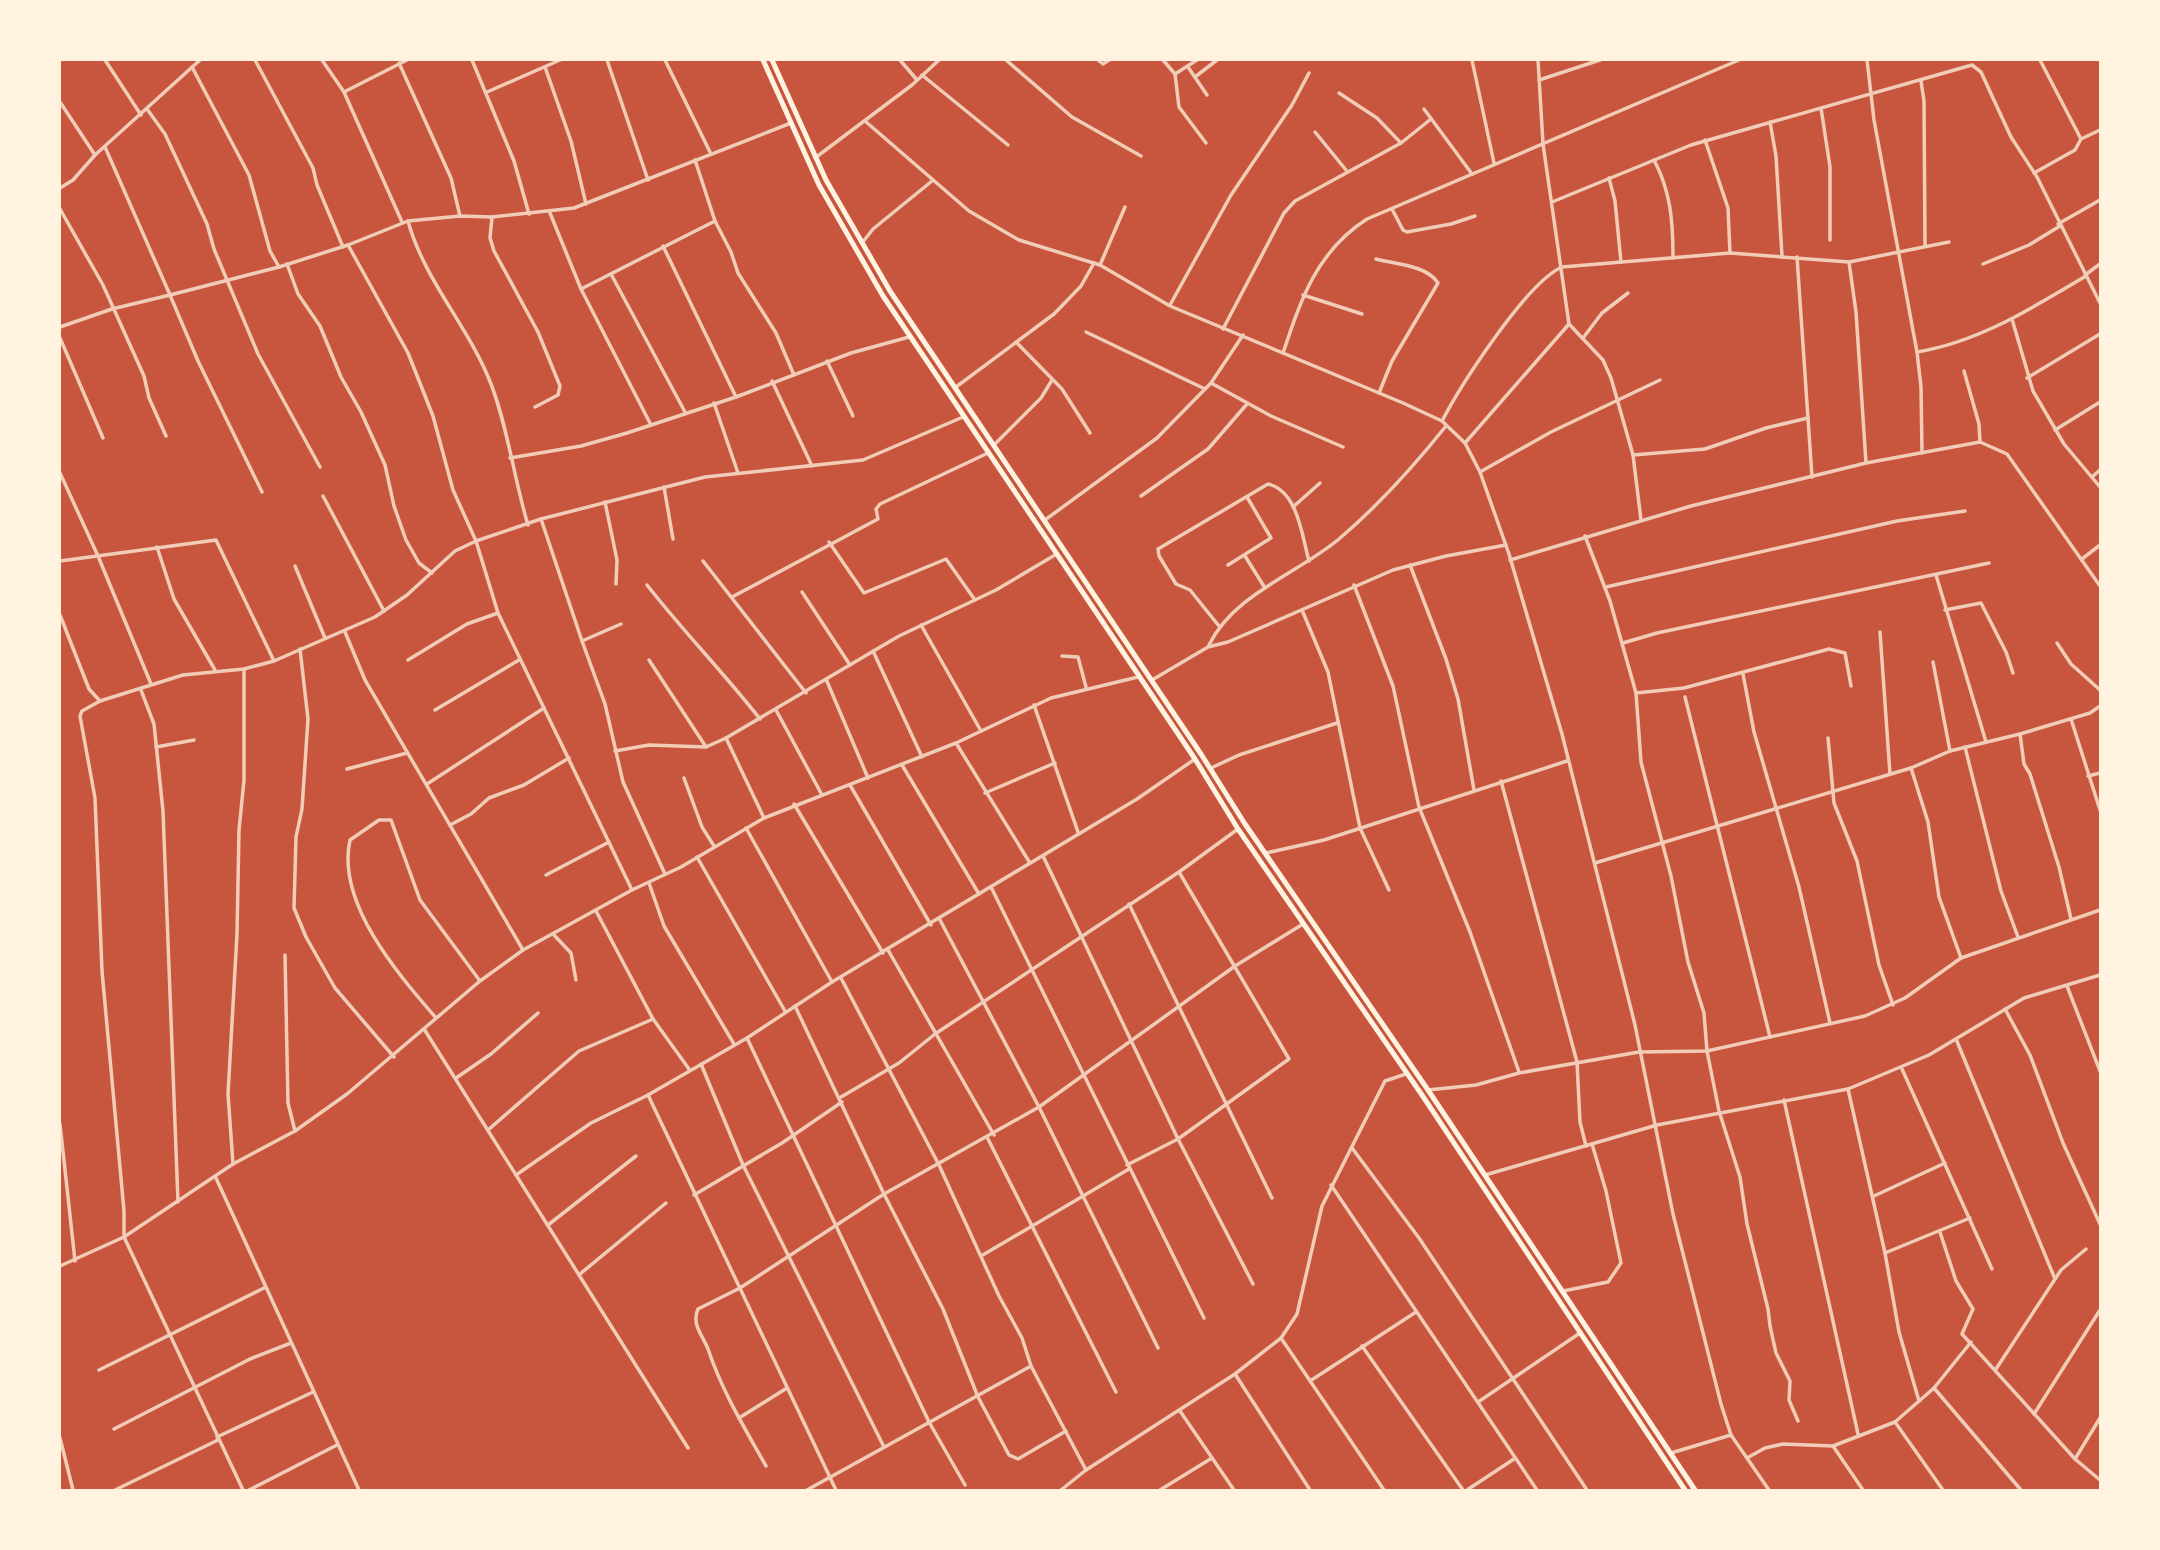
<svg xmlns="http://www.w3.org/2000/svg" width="2160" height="1550" viewBox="0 0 2160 1550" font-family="'Sofia Sans Condensed',sans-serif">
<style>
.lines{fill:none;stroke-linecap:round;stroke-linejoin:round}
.minor{stroke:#f1ccb7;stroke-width:3.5}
.trunk{stroke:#fff3e0;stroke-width:5}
</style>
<rect width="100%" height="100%" fill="#c8553d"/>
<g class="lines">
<g class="minor">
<path d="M105,60L141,115"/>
<path d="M255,60L313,168L317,185L343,247"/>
<path d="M322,60L344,92L402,222"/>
<path d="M472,60L514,161L529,214"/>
<path d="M607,60L648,180"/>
<path d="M665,60L710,152"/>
<path d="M900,60L917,80"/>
<path d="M1006,60L1072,117L1141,156"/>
<path d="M1098,60L1103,64L1109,60"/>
<path d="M1163,60L1175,74L1197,60"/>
<path d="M1472,60L1494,163"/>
<path d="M1538,60L1543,144L1569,324L1603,360L1611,378L1633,455L1641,520"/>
<path d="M1867,60L1874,120L1917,352L1921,387L1922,453"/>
<path d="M399,63L451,178L460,216"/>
<path d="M192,67L249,175L270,251L279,267"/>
<path d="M545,67L571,141L586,204"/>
<path d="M1188,67L1207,95"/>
<path d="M1175,74L1179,107L1206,143"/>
<path d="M922,75L1008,145"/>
<path d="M1195,77L1217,60"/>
<path d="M1539,80L1600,60"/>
<path d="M1921,81L1924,101L1925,245"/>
<path d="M344,92L407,60"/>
<path d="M487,92L560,60"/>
<path d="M1339,93L1377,118L1401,143"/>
<path d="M60,102L95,155"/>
<path d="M1821,108L1830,167V240"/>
<path d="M147,109L165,134L207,224L214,249L258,354L320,467"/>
<path d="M1424,109L1472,174"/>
<path d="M865,121L969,211L1019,240L1100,265L1170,306L1403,403L1442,421L1465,443L1480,472L1509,554L1562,734L1635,1025L1673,1214L1721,1404L1731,1435L1769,1490"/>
<path d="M1770,122L1776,156L1782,256"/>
<path d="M1315,132L1346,170"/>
<path d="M2081,139L2100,130"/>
<path d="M1705,140L1728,208L1730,253"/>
<path d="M105,147L170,295L279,267L348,245L408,221L460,216L492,217L574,208L791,123"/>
<path d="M815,158L912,85L939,60"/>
<path d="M695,160L715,221L731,252L738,273L776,333L794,375"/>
<path d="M1654,160C1671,192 1673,222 1673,258"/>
<path d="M2034,173L2075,150L2081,139L2040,60"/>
<path d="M1609,178L1615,201L1621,262"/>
<path d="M60,188L73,180L95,155L200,60"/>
<path d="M1552,202L1691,145L1972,65L1981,72L2011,137L2037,177L2100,303"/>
<path d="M60,209L103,285L144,376L149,398L166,436"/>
<path d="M1392,209L1403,230L1407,232L1451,224L1475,216"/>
<path d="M550,213L581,289L651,425"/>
<path d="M492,217L490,238L494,251L538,332L560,386L558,395L535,407"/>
<path d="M408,221C424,280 469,327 491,384C508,428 514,479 528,525"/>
<path d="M2058,224L2100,200"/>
<path d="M862,243L873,229L932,181"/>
<path d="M348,245L408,353L433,416L453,490L476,541L498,613L632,890"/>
<path d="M663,246L736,397"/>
<path d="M1797,257L1812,477"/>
<path d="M1376,259C1394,264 1427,265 1438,283L1392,361L1379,393"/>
<path d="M1849,262L1856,312L1866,463"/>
<path d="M287,264L298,294L320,326L341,377L361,412L385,465L394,506L406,540L419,563L432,573"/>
<path d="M1983,264L2029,245L2060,226"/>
<path d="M1100,265L1125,207"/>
<path d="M611,274L685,412"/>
<path d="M2085,275L2100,264"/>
<path d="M581,289L715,221"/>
<path d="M1303,295L1362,314"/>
<path d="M1170,305L1231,195L1292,105L1309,73"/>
<path d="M2012,319L2033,391L2064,444L2100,487"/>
<path d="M60,327L112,309L170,295L198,361L262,492"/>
<path d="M1223,329L1284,213L1295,201L1401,143L1431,119"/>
<path d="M1086,332L1205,389"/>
<path d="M60,338L103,438"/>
<path d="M1583,338L1602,313L1628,293"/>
<path d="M1016,342L1062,389L1090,433"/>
<path d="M1917,352C1979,342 2032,308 2086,276"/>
<path d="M1283,353C1301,299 1317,251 1367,219L1739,60"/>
<path d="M827,361L853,416"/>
<path d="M1964,371L1979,424L1980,442"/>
<path d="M2027,378L2100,334"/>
<path d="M772,381L812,466"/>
<path d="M1211,383L1271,416L1343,447"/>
<path d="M956,387L1054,314L1081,286L1094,263"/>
<path d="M714,403L738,473"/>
<path d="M1442,421C1461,385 1526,283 1562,267L1730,253L1849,262L1949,242"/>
<path d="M2055,430L2100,402"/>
<path d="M1465,443L1569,324"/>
<path d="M994,445L1041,398L1052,380"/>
<path d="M1633,455L1705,449L1766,428L1808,418"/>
<path d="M510,458L581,446L627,433L736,397L851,353L909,337"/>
<path d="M1480,472L1551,432L1660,380"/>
<path d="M60,473L98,556L151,684"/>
<path d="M2092,477L2100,470"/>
<path d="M664,487L673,539"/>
<path d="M323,496L384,611"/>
<path d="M1141,496L1208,449L1247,404"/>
<path d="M605,502L617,560L616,584"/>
<path d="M1293,507L1320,483"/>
<path d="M541,519L582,641"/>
<path d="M1045,520L1157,438L1211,383L1243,335"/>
<path d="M1585,536L1610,601L1636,693L1641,762L1671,876L1688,962L1704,1013L1707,1051L1719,1111L1740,1177L1747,1224L1768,1309L1770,1326L1776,1353L1790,1381L1789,1400L1798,1421"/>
<path d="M829,542L864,593L946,559L975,600"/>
<path d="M157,547L174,599L215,670"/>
<path d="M1245,556L1265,588"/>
<path d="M2082,559L2100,545"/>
<path d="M1510,560L1691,506L1866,463L1980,442L2007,454L2100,586"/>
<path d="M60,561L216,540L274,661L375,617L407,595L455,551L476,541L541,519L705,477L863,460L963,417"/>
<path d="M703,561L806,693"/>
<path d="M1228,565L1271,538L1247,497"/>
<path d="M1410,565L1446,659L1458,699L1474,790"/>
<path d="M295,566L325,638"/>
<path d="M1936,575L1986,742"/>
<path d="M647,585C683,631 724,673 760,719"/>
<path d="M1354,585L1393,686L1419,807L1470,932L1519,1072"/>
<path d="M1606,587L1897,521L1965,511"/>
<path d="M802,592L850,665"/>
<path d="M732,597L878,519L876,509L880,504L988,453"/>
<path d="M1302,610L1328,672L1360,828L1389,890"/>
<path d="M1945,610L1981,603L2006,652L2013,673"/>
<path d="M60,615L89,689L100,701L183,675L244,669L274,661"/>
<path d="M621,624L582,641L605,704L623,782L665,874"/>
<path d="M921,625L981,731"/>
<path d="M1219,626L1190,590L1176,584L1159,556L1158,549L1268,484C1298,491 1302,536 1309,561"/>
<path d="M345,632L365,680L523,950"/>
<path d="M1880,632L1890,774"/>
<path d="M1623,643L1657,633L1989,563"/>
<path d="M2057,643L2071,664L2100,690"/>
<path d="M1209,645C1234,594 1297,574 1339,539C1379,505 1414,466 1446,426"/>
<path d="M300,649L308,719L302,809L296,837L294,908L306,937L335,988L394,1057"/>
<path d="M873,651L922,757"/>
<path d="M1062,656L1078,657L1086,687"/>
<path d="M408,660L467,624L498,613"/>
<path d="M649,660L706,747"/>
<path d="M1933,662L1950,751"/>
<path d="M1743,674L1754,732L1799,887L1830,1023"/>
<path d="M826,679L868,778"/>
<path d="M1152,680L1208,647L1228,642L1393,570L1446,556L1506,545"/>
<path d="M141,690L154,724L163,811L178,1202"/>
<path d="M1636,693L1684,688L1829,649L1845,653L1851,686"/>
<path d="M1685,697L1770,1037"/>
<path d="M100,701L82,711L80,716L95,798L102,971L124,1211V1237L243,1490"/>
<path d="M1034,705L1078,832"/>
<path d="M435,710L519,660"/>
<path d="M776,710L822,795"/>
<path d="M2071,719L2100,810"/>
<path d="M2020,734L2024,764L2030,774L2059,867L2071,919"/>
<path d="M726,738L764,818"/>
<path d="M1828,738L1834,803L1857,861L1879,965L1893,1005"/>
<path d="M956,743L1030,863"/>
<path d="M156,747L194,740"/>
<path d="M1965,747L2001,891L2018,937"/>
<path d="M615,751L649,745L706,747L726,738L899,636L996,590L1055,555"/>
<path d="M902,765L979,894"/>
<path d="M1211,768L1239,755L1337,723"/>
<path d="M1911,768L1928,822L1939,897L1961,958"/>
<path d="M347,769L407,753"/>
<path d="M2088,776L2100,773"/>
<path d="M684,778L702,827L714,846"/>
<path d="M1501,781L1577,1062L1580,1122L1586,1146"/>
<path d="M427,784L544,708"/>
<path d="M850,785L931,925"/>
<path d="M985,793L1055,763"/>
<path d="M794,804L883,953"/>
<path d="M450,825L471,814L489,798L524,785L569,758"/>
<path d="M746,828L832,982"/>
<path d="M1266,853L1324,840L1567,761"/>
<path d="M1043,856L1178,1139L1253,1284"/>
<path d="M697,857L785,1011"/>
<path d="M1595,863L1911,768L1950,751L2020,734L2090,713L2100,706"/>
<path d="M546,875L609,842"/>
<path d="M649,883L664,926L734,1044"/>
<path d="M991,887L1204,1318"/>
<path d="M1129,904L1272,1198"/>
<path d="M596,911L653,1019L689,1069"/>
<path d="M940,920L1039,1107L1158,1348"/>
<path d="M553,934L571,953L576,980"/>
<path d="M888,950L994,1135"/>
<path d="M285,955L288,1103L295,1131"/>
<path d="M841,978L939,1165L999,1296L1022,1338L1031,1366L1086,1470"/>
<path d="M2067,986L2100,1071"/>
<path d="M795,1006L884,1194L943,1309L978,1397L1009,1455L1018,1459L1066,1431"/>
<path d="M2005,1009L2030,1055L2063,1143L2100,1224"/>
<path d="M436,1018C398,974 336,903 350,840L379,820H391L420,900L480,981"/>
<path d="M424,1029L688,1448"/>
<path d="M747,1038L929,1422L965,1485"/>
<path d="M1956,1039L2055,1279"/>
<path d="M701,1064L743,1165L884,1447"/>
<path d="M1902,1069L1992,1269"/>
<path d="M456,1078L491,1054L538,1013"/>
<path d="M1848,1089L1885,1253L1899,1332L1919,1401"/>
<path d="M1428,1090L1476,1085L1519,1073L1639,1052L1707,1051L1865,1016L1905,998L1961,958L2100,910"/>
<path d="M648,1095L836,1490"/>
<path d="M841,1097L899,1063L935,1034L1179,872L1238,829"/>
<path d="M1784,1100L1858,1434"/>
<path d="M60,1124L75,1261"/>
<path d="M488,1130L579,1051L653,1019"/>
<path d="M988,1139L1116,1392"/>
<path d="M1352,1148L1419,1238L1587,1490"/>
<path d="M233,1164L228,1094L237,934L239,830L244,780V669"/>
<path d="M1127,1165L1178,1139L1289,1059L1179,872"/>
<path d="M516,1175L591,1123L648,1095L747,1038L832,982L1137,799L1195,759"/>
<path d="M1485,1175L1657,1125L1848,1089L1929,1055L2024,998L2100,975"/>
<path d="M216,1178L359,1490"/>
<path d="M1331,1185L1537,1490"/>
<path d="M694,1195L782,1143L842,1102"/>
<path d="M1874,1196L1945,1163"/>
<path d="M548,1225L636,1156"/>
<path d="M1940,1232L1956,1281L1973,1309L1962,1334L2075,1459L2100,1480"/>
<path d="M1885,1253L1970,1218"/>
<path d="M981,1256L1129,1169"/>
<path d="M60,1266L124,1237L233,1164L295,1131L347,1094L480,981L523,950L632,890L681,867L764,818L956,743L1051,698L1138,677"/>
<path d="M580,1274L666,1203"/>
<path d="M1563,1291L1608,1282L1621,1263L1606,1191L1592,1144"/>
<path d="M1281,1338L1384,1490"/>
<path d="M1362,1346L1463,1490"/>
<path d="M1996,1369L2061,1270L2086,1249"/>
<path d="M99,1370L264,1288"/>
<path d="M1235,1374L1310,1490"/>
<path d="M1310,1381L1416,1312"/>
<path d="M1934,1388L2021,1490"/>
<path d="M1478,1402L1580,1333"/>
<path d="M1180,1411L1234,1490"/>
<path d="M2034,1414L2100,1310"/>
<path d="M739,1418L787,1388"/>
<path d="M1895,1422L1943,1490"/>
<path d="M114,1429L250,1359L291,1343"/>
<path d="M217,1437L313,1392"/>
<path d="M60,1438L73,1490"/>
<path d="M1833,1446L1863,1490"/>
<path d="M1671,1453L1731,1435"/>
<path d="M1747,1458L1765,1448L1783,1444L1833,1446L1895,1422L1934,1388L1971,1342"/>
<path d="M2075,1459L2100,1418"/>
<path d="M766,1466C744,1427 722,1391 708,1349C703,1336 691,1324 698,1309L740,1288L884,1194L1039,1107L1235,966L1303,924"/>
<path d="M115,1490L218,1440"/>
<path d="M249,1490L337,1445"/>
<path d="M807,1490L1031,1366"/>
<path d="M1061,1490L1086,1470L1235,1374L1281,1338L1297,1314L1322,1206L1385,1081L1406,1074"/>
<path d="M1160,1490L1212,1458"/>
<path d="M1467,1490L1514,1459"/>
</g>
<g class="trunk">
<path d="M763,60L819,185L883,296L1195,759L1238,829L1422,1095L1685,1490"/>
<path d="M772,60L826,180L890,291L1201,754L1245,824L1428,1090L1695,1490"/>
</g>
</g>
<rect width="2160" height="1550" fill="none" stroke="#fff3e0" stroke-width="122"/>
</svg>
